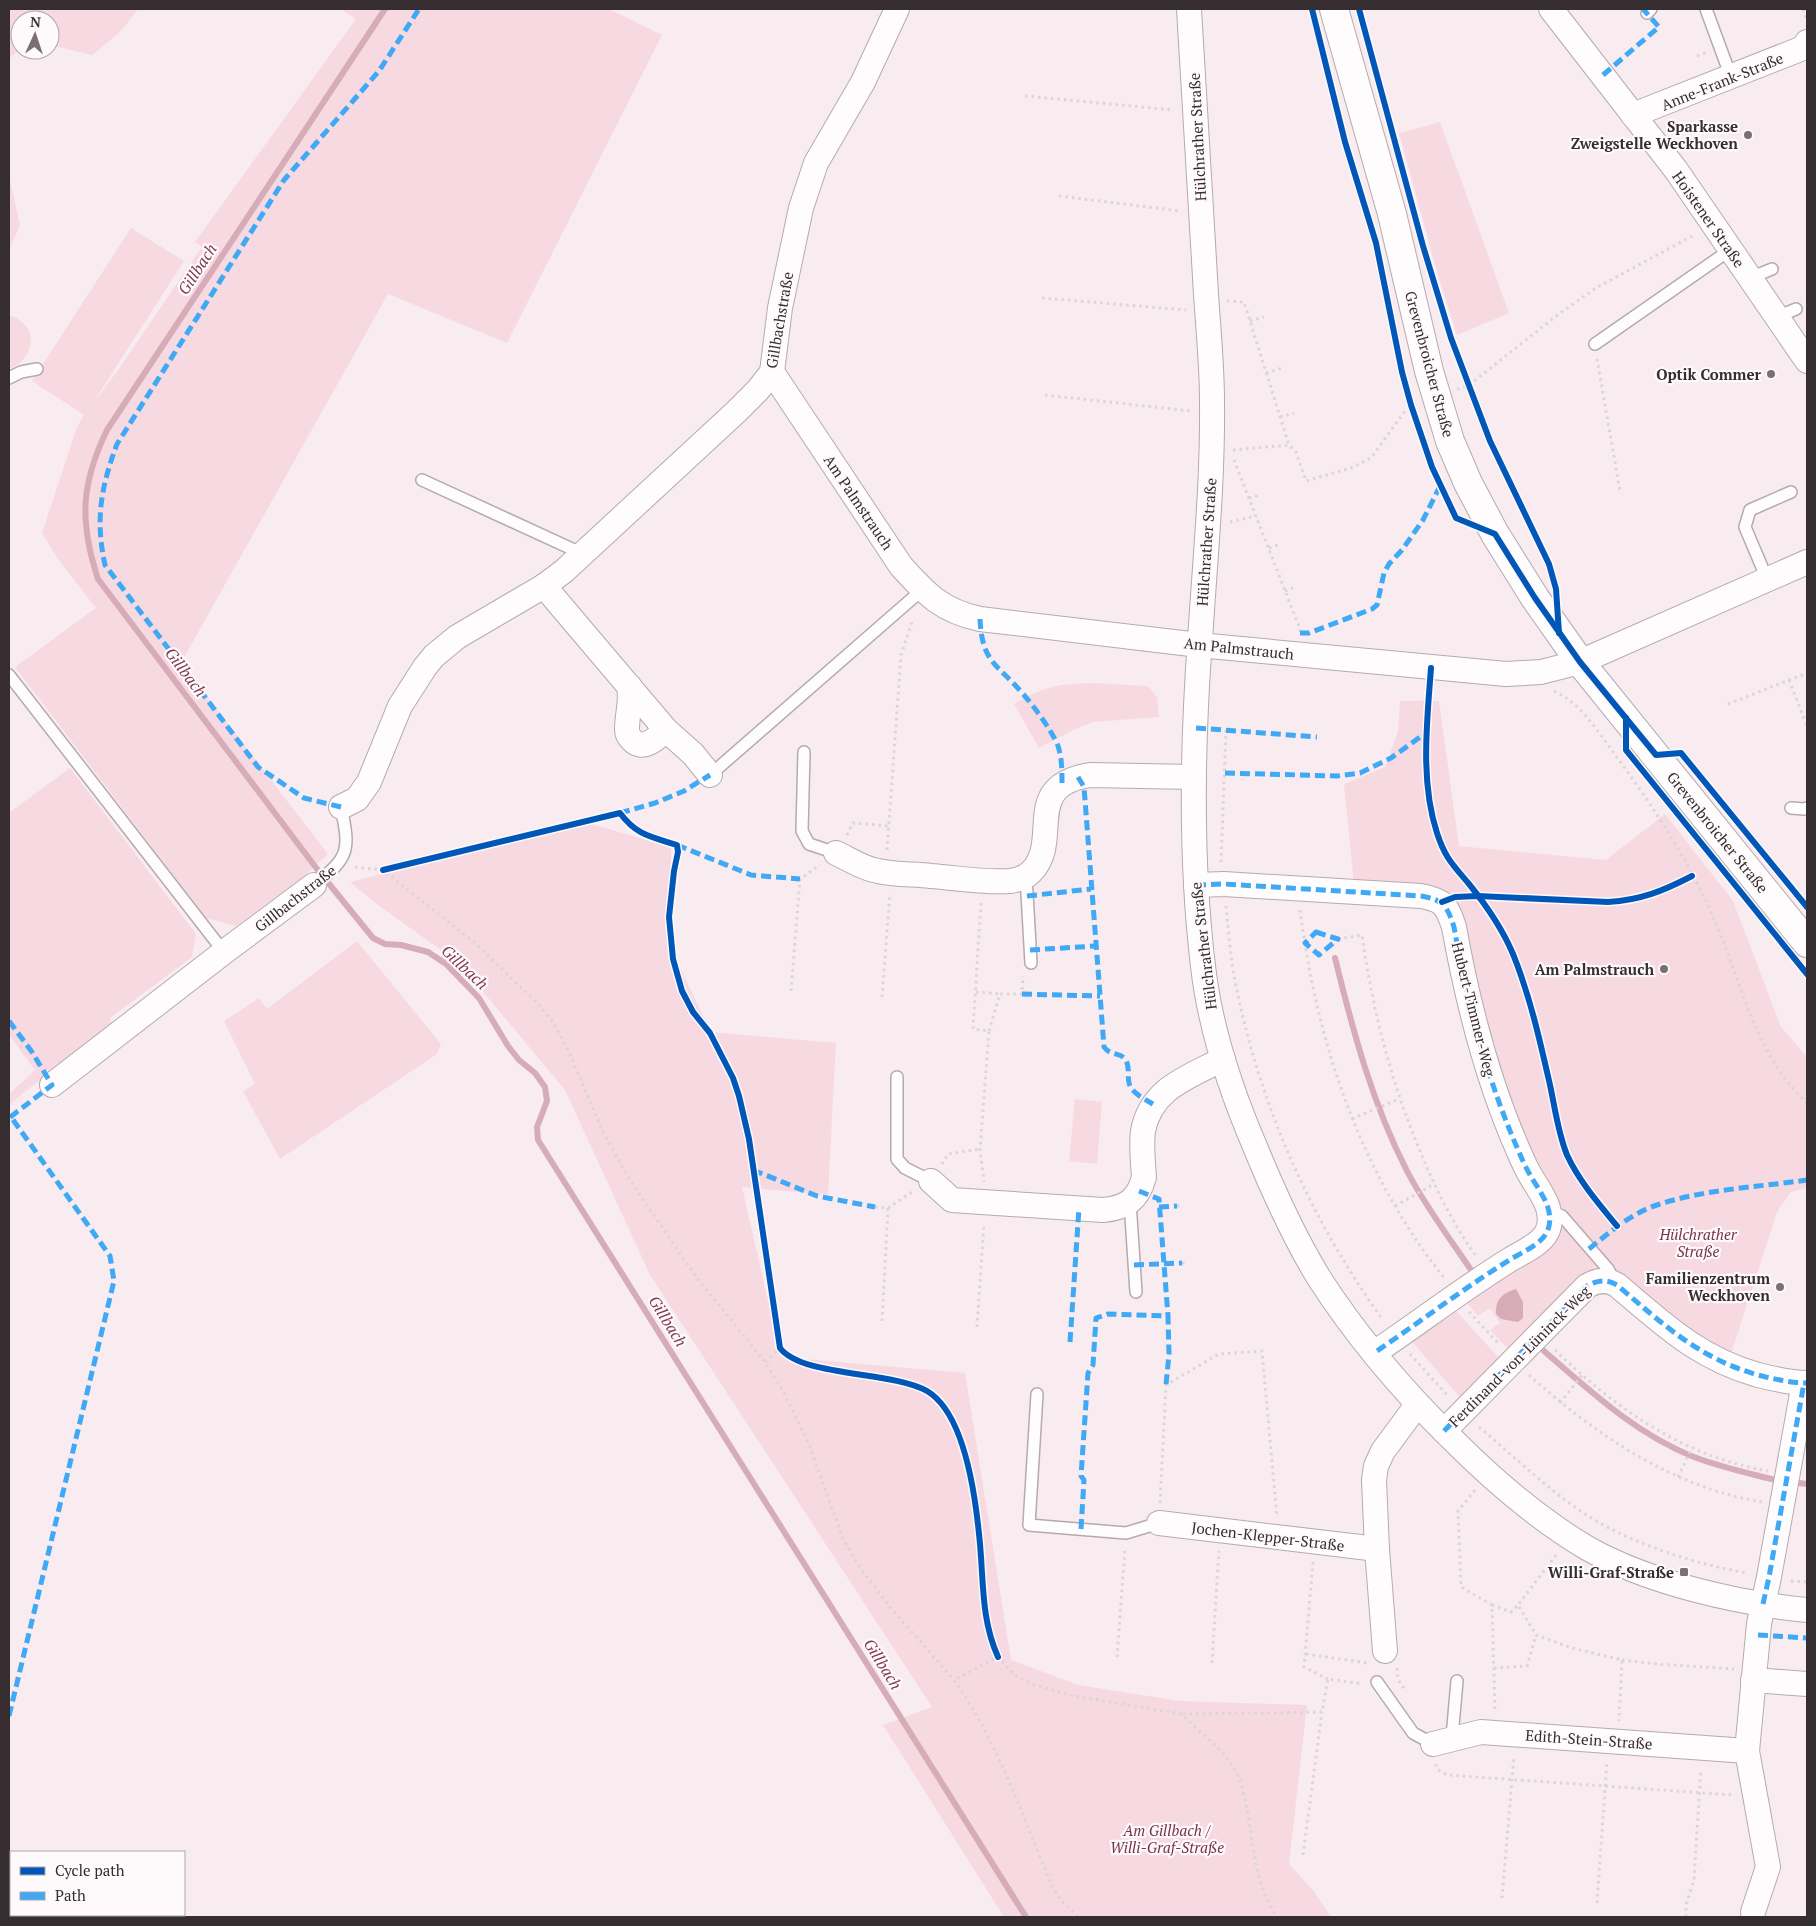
<svg xmlns="http://www.w3.org/2000/svg" width="1816" height="1926" viewBox="0 0 1816 1926" font-family="'PT Serif',serif">
<style>
.green{fill:#f7d9e1}
.water{fill:#d5acb8}
.lines{fill:none;stroke-linecap:round;stroke-linejoin:round}
.stream{stroke:#d5acb8;stroke-width:6}
.lane-casing{stroke:#b4abad;stroke-width:14}
.street-casing{stroke:#b4abad;stroke-width:26}
.secondary-casing{stroke:#b4abad;stroke-width:30}
.path{stroke:#dad6d7;stroke-width:3;stroke-dasharray:2.5 4;stroke-linecap:butt}
.lane{stroke:#fefcfd;stroke-width:11}
.street{stroke:#fefcfd;stroke-width:24}
.secondary{stroke:#fefcfd;stroke-width:28}
.quiet{stroke:#3fa9f5;stroke-width:5;stroke-dasharray:10 5;stroke-linecap:butt}
.cycleway-casing{stroke:#fef9fb;stroke-width:9}
.cycleway{stroke:#0057b8;stroke-width:6}
.poi-dot{fill:#7a7073;stroke:#fef9fb;stroke-width:2}
.labels{text-anchor:middle;dominant-baseline:central;stroke-width:4.5;stroke-linejoin:round;paint-order:stroke}
.street-label{font-size:15px;fill:#352d2f;stroke:#fef9fb}
.poi-label{font-size:15px;font-weight:bold;fill:#352d2f;stroke:#fef9fb;text-anchor:end}
.park-label{font-size:15px;font-style:italic;fill:#76334a;stroke:#fef9fb}
.water-label{font-size:16px;font-style:italic;fill:#7e3a51;stroke:#fef9fb}
</style>
<rect width="100%" height="100%" fill="#f9ecf0"/>
<g class="green">
<path d="M9,9H138L121,31L92,55L50,45V20H20V49L9,59Z"/>
<path d="M341,9H609L662,35L507,343L388,294L181,663L328,854L303,877L236,926L206,918L15,667L96,608L58,559L42,533L77,427L84,415L32,381L131,228L184,261L91,406L118,370L202,247L195,242L356,19Z"/>
<path d="M1440,122L1509,313L1457,335L1439,279L1399,133Z"/>
<path d="M9,176L20,225L9,250Z"/>
<path d="M9,315C39,324 37,358 9,369Z"/>
<path d="M1092,683L1148,686L1157,697L1159,717L1093,722L1073,730L1039,748L1014,704C1045,686 1057,684 1092,683Z"/>
<path d="M1400,701H1439L1459,846L1606,860L1665,814L1733,901L1781,1027L1807,1057V1188L1791,1192L1777,1212L1731,1354L1686,1328L1631,1281L1617,1272L1593,1246L1560,1205L1553,1188L1526,1141L1497,1069L1462,915L1459,907L1452,898L1354,884L1344,784L1385,767L1398,732Z"/>
<path d="M70,768L196,934L192,957L110,1018L113,1025L23,1093L9,1106V1094L35,1070L9,1035V813Z"/>
<path d="M588,823L671,847L672,951L711,1032L836,1043L828,1195L742,1187L781,1357L965,1373L1011,1660L1078,1685L1180,1701L1307,1705L1289,1864L1313,1890L1331,1917H1004L883,1725L932,1707L650,1275L565,1090L459,963L374,902L350,882Z"/>
<path d="M357,941L441,1044L437,1054L280,1159L243,1091L255,1084L224,1021L259,998L267,1009Z"/>
<path d="M1075,1099L1102,1102L1097,1164L1069,1161Z"/>
<path d="M1561,1222L1577,1244L1601,1269L1513,1354L1490,1330L1500,1323L1490,1308L1478,1316L1463,1298Z"/>
<path d="M1455,1310L1500,1359L1461,1399L1410,1339Z"/>
</g>
<path class="water" d="M1516,1289L1523,1302V1318L1518,1322L1501,1319L1496,1314C1495,1299 1503,1293 1516,1289Z"/>
<g class="lines">
<g class="stream">
<path d="M385,9L107,430C81,484 79,521 98,579L317,869L373,938L385,944L401,945L428,952L446,964L479,998L508,1046L519,1060L535,1073L545,1087L547,1101L537,1127L538,1140L1026,1917"/>
<path d="M1335,958C1353,1031 1372,1103 1407,1171C1425,1206 1451,1240 1473,1273"/>
<path d="M1544,1351C1590,1391 1636,1434 1694,1457C1720,1467 1748,1473 1775,1480"/>
<path d="M1799,1483L1807,1484"/>
</g>
<defs>
<g id="lane">
<path d="M1706,9L1731,77"/>
<path d="M1647,13L1651,9"/>
<path d="M1750,278L1772,269"/>
<path d="M1777,317L1796,309"/>
<path d="M1595,344L1730,250"/>
<path d="M9,378L21,372L37,369"/>
<path d="M422,480L583,554"/>
<path d="M1767,579L1745,527L1750,510L1791,492"/>
<path d="M9,675L224,952"/>
<path d="M804,752L802,831L809,844L836,853"/>
<path d="M710,775L922,590"/>
<path d="M1791,808L1804,809L1807,808"/>
<path d="M1026,876L1031,963"/>
<path d="M314,885C350,857 350,850 341,807"/>
<path d="M897,1077V1159L905,1168L931,1181"/>
<path d="M1130,1202L1136,1292"/>
<path d="M1549,1211L1562,1216L1608,1269L1615,1282"/>
<path d="M1037,1394L1029,1525L1126,1533L1159,1523"/>
<path d="M1377,1682L1413,1733L1433,1744"/>
<path d="M1452,1737L1457,1681"/>
</g>
<g id="street">
<path d="M1189,9C1194,98 1200,187 1205,277C1207,318 1212,360 1212,401C1213,481 1205,560 1200,640C1192,748 1190,858 1203,966C1210,1029 1231,1091 1256,1149C1274,1193 1294,1237 1319,1278C1357,1337 1403,1391 1453,1440C1494,1481 1538,1519 1587,1548C1649,1583 1737,1603 1807,1610"/>
<path d="M1551,9L1676,170L1807,361"/>
<path d="M1633,115L1803,48L1807,42"/>
<path d="M772,372L901,566C926,594 942,611 980,619L1199,645L1506,674L1541,672L1580,662L1807,562"/>
<path d="M544,586L666,730L693,754L710,775"/>
<path d="M629,686C632,702 627,713 627,730C627,734 629,737 632,740C643,752 657,738 666,730"/>
<path d="M341,807L357,799L369,782L400,706L425,667L434,656L457,637L544,586L564,571L736,412L758,390L772,372L780,308L801,208L816,163L863,82L897,9"/>
<path d="M836,853C849,859 864,869 878,871C895,875 914,874 931,876C957,878 984,883 1010,881C1018,880 1026,877 1031,872C1063,840 1020,786 1090,775L1194,777"/>
<path d="M1196,885L1224,884L1421,896C1444,900 1447,906 1454,927C1468,1005 1487,1080 1519,1152C1522,1159 1525,1166 1529,1173C1538,1190 1557,1210 1547,1232C1541,1244 1523,1252 1511,1259C1464,1288 1420,1322 1374,1353"/>
<path d="M52,1085L224,952L314,885"/>
<path d="M931,1181L952,1200L1103,1210C1126,1208 1138,1200 1144,1177C1143,1162 1141,1146 1143,1131C1151,1088 1189,1077 1223,1059"/>
<path d="M1444,1431L1587,1286C1597,1280 1607,1279 1617,1285C1663,1324 1698,1358 1758,1375C1774,1379 1791,1383 1807,1383"/>
<path d="M1159,1523L1377,1549"/>
<path d="M1385,1651L1377,1549L1374,1480L1376,1466L1383,1451L1417,1405"/>
<path d="M1753,1680L1807,1684"/>
<path d="M1433,1744L1481,1732L1747,1751L1759,1624L1769,1577L1804,1383"/>
<path d="M1747,1751L1768,1867L1753,1912"/>
</g>
<path id="secondary" d="M1334,9L1392,214L1429,371L1450,441L1468,483L1495,534L1535,598L1580,662L1807,943"/>
</defs>
<use href="#lane" class="lane-casing"/>
<use href="#street" class="street-casing"/>
<use href="#secondary" class="secondary-casing"/>
<g class="path">
<path d="M1803,9L1807,21"/>
<path d="M1697,56L1707,52"/>
<path d="M1025,96L1174,110"/>
<path d="M1059,196L1180,211"/>
<path d="M1042,298L1186,310"/>
<path d="M1227,301L1244,302L1289,445"/>
<path d="M1250,321L1264,317"/>
<path d="M1597,359L1620,491"/>
<path d="M1266,373L1282,368"/>
<path d="M1457,389L1468,386L1556,316L1596,288L1694,235"/>
<path d="M1045,395L1191,411"/>
<path d="M1280,417L1294,413"/>
<path d="M1233,450L1289,445L1296,452L1306,481L1351,468L1371,458L1405,411L1414,403"/>
<path d="M1234,460L1300,629V633"/>
<path d="M1249,498L1260,495"/>
<path d="M1230,522L1256,516"/>
<path d="M1269,548L1281,544"/>
<path d="M1285,591L1293,588"/>
<path d="M1789,680L1807,726"/>
<path d="M1554,691C1582,704 1598,732 1616,756C1652,805 1690,862 1714,919C1742,983 1754,1053 1807,1103"/>
<path d="M1728,704L1807,673"/>
<path d="M847,835L853,823L889,826"/>
<path d="M887,850L901,655L913,619"/>
<path d="M1221,862L1226,730"/>
<path d="M355,867L383,870L475,943L539,1005L553,1022L569,1052L603,1132L631,1182L697,1278L765,1362L783,1391L809,1444L843,1539L861,1569L890,1607L954,1680"/>
<path d="M981,903L973,1029L989,1031L980,1149L984,1182"/>
<path d="M1226,906C1228,927 1230,949 1233,970C1256,1097 1308,1216 1383,1320"/>
<path d="M1300,910C1317,1043 1360,1173 1445,1279"/>
<path d="M1338,939L1362,935C1373,1014 1393,1089 1425,1163C1439,1195 1455,1227 1476,1256"/>
<path d="M791,991L800,879L820,865"/>
<path d="M976,992L1000,994"/>
<path d="M882,997L890,893"/>
<path d="M989,1031L1000,994H1022L1023,976"/>
<path d="M1352,1119L1399,1099"/>
<path d="M942,1164L948,1154L980,1149"/>
<path d="M1177,1206H1182"/>
<path d="M1395,1206L1434,1184"/>
<path d="M875,1207L888,1208L912,1192"/>
<path d="M1182,1263H1186"/>
<path d="M1469,1312L1499,1344"/>
<path d="M882,1321L888,1208"/>
<path d="M977,1327L984,1223"/>
<path d="M1555,1350C1615,1408 1684,1457 1768,1471"/>
<path d="M1410,1354L1448,1396"/>
<path d="M765,1362L780,1348"/>
<path d="M1529,1375C1596,1435 1672,1487 1762,1502"/>
<path d="M1560,1403L1583,1374"/>
<path d="M1479,1427C1510,1453 1539,1481 1572,1505C1619,1540 1690,1563 1747,1573"/>
<path d="M1678,1477L1692,1448"/>
<path d="M1475,1490L1458,1511L1461,1587L1492,1605L1495,1712"/>
<path d="M1160,1503L1166,1385L1219,1354L1262,1351L1277,1517"/>
<path d="M1556,1555L1518,1605L1536,1635L1572,1648L1622,1660L1619,1721"/>
<path d="M1313,1562L1304,1667L1328,1679"/>
<path d="M1791,1581L1807,1582"/>
<path d="M1492,1605L1511,1612L1518,1605"/>
<path d="M1306,1654L1367,1663"/>
<path d="M1117,1657L1125,1548"/>
<path d="M1622,1660L1657,1664L1734,1669"/>
<path d="M1212,1663L1219,1551"/>
<path d="M1397,1668L1398,1679L1406,1692"/>
<path d="M1494,1668L1527,1666L1536,1635"/>
<path d="M1183,1714L1322,1712L1328,1679L1363,1684"/>
<path d="M1436,1764L1437,1769L1447,1775L1733,1795"/>
<path d="M1303,1855L1322,1712"/>
<path d="M1502,1898L1514,1756"/>
<path d="M1597,1903L1607,1761"/>
<path d="M1078,1917L1061,1900L1052,1886C1023,1817 998,1742 954,1680L998,1657L1016,1676L1035,1685L1069,1695L1182,1714C1206,1740 1227,1749 1241,1783C1254,1825 1250,1882 1278,1917"/>
<path d="M1686,1917V1905L1694,1879L1701,1769"/>
</g>
<use href="#lane" class="lane"/>
<use href="#street" class="street"/>
<use href="#secondary" class="secondary"/>
<g class="quiet">
<path d="M1603,75L1659,27L1643,9"/>
<path d="M980,619C982,664 998,664 1023,694C1034,706 1052,731 1058,746C1062,758 1062,771 1062,784"/>
<path d="M1300,633H1309L1372,609L1377,605L1384,573L1389,564L1402,550L1423,520L1440,486"/>
<path d="M1196,728L1317,737"/>
<path d="M1225,773L1337,776L1360,773L1391,758L1427,732"/>
<path d="M1078,777L1084,787L1104,1047C1111,1056 1118,1052 1124,1058C1132,1066 1125,1079 1131,1088C1136,1095 1146,1100 1153,1104"/>
<path d="M341,807L304,798L258,767L105,565C95,519 101,487 117,444L284,180L379,71L419,9"/>
<path d="M620,813L655,803L684,791L710,775"/>
<path d="M677,845L751,875L800,879"/>
<path d="M1196,885L1224,884L1421,896C1444,900 1447,906 1454,927C1468,1005 1487,1080 1519,1152C1522,1159 1525,1166 1529,1173C1538,1190 1557,1210 1547,1232C1541,1244 1523,1252 1511,1259C1464,1288 1420,1322 1374,1353"/>
<path d="M1027,896L1091,889"/>
<path d="M1316,932L1338,939L1319,955L1305,943Z"/>
<path d="M1030,950L1096,946"/>
<path d="M1022,994L1100,996"/>
<path d="M9,1021L32,1052L52,1085L9,1118"/>
<path d="M753,1170L817,1196L875,1207"/>
<path d="M1139,1191L1159,1199L1168,1316"/>
<path d="M1159,1207L1177,1206"/>
<path d="M1589,1249C1611,1231 1633,1212 1660,1204C1707,1189 1759,1187 1807,1180"/>
<path d="M1134,1265L1182,1263"/>
<path d="M1070,1342L1079,1208"/>
<path d="M1444,1431L1587,1286C1597,1280 1607,1279 1617,1285C1663,1324 1698,1358 1758,1375C1774,1379 1791,1383 1807,1383"/>
<path d="M1081,1529L1084,1480L1081,1476L1088,1373L1093,1365L1096,1318L1108,1314L1168,1316L1169,1354L1166,1385"/>
<path d="M1763,1604L1769,1577L1804,1383"/>
<path d="M1758,1635L1807,1638"/>
<path d="M9,1716L114,1281L110,1256L11,1117"/>
</g>
<defs>
<g id="cycleway">
<path d="M1312,9L1345,142L1376,243L1402,372L1411,405L1432,467L1456,518L1495,534L1535,598L1580,662L1656,755L1681,753L1807,907"/>
<path d="M1359,9L1423,246L1451,338L1490,441L1549,564L1556,589L1559,633"/>
<path d="M1431,668C1427,722 1420,781 1437,833C1445,858 1453,865 1469,884C1486,905 1502,928 1513,954C1530,996 1540,1041 1550,1085C1555,1108 1558,1133 1567,1155C1579,1181 1599,1204 1617,1226"/>
<path d="M1626,718V750L1807,974"/>
<path d="M383,870L620,813C637,836 652,837 677,845L678,852L674,871L669,917L673,959L682,991L693,1012L710,1033L733,1078L739,1096L749,1139L780,1348C802,1377 892,1371 927,1391C964,1413 975,1494 979,1534C984,1576 980,1617 998,1657"/>
<path d="M1442,902L1455,897L1478,896L1608,902C1641,900 1663,891 1692,876"/>
</g>
</defs>
<use href="#cycleway" class="cycleway-casing"/>
<use href="#cycleway" class="cycleway"/>
</g>
<g class="poi-dot">
<circle cx="1748" cy="135" r="5"/>
<circle cx="1771" cy="374" r="5"/>
<circle cx="1664" cy="969" r="5"/>
<circle cx="1780" cy="1287" r="5"/>
<rect x="1679" y="1567" width="10" height="10" rx="2.5"/>
</g>
<g class="labels">
<g class="street-label">
<text transform="translate(1722 81) rotate(-22)">Anne-Frank-Straße</text>
<text transform="translate(1197 137) rotate(-93)">Hülchrather Straße</text>
<text transform="translate(1709 219) rotate(55)">Hoistener Straße</text>
<text transform="translate(779 320) rotate(-80)">Gillbachstraße</text>
<text transform="translate(1430 364) rotate(75)">Grevenbroicher Straße</text>
<text transform="translate(859 502) rotate(56)">Am Palmstrauch</text>
<text transform="translate(1206 542) rotate(-86)">Hülchrather Straße</text>
<text transform="translate(1239 648) rotate(6)">Am Palmstrauch</text>
<text transform="translate(1718 832) rotate(51)">Grevenbroicher Straße</text>
<text transform="translate(295 898) rotate(-38)">Gillbachstraße</text>
<text transform="translate(1203 946) rotate(-97)">Hülchrather Straße</text>
<text transform="translate(1474 1009) rotate(76)">Hubert-Timmer-Weg</text>
<text transform="translate(1519 1356) rotate(-45)">Ferdinand-von-Lüninck-Weg</text>
<text transform="translate(1268 1536) rotate(7)">Jochen-Klepper-Straße</text>
<text transform="translate(1589 1739) rotate(4)">Edith-Stein-Straße</text>
</g>
<g class="poi-label">
<text x="1738" y="126">Sparkasse<tspan x="1738" dy="17">Zweigstelle Weckhoven</tspan></text>
<text x="1761" y="374">Optik Commer</text>
<text x="1654" y="969">Am Palmstrauch</text>
<text x="1770" y="1278">Familienzentrum<tspan x="1770" dy="17">Weckhoven</tspan></text>
<text x="1674" y="1572">Willi-Graf-Straße</text>
</g>
<g class="park-label">
<text x="1698" y="1234">Hülchrather<tspan x="1698" dy="17">Straße</tspan></text>
<text x="1167" y="1830">Am Gillbach /<tspan x="1167" dy="17">Willi-Graf-Straße</tspan></text>
</g>
<g class="water-label">
<text transform="translate(197 269) rotate(-57)">Gillbach</text>
<text transform="translate(186 672) rotate(53)">Gillbach</text>
<text transform="translate(465 967) rotate(43)">Gillbach</text>
<text transform="translate(668 1321) rotate(58)">Gillbach</text>
<text transform="translate(883 1664) rotate(58)">Gillbach</text>
</g>
</g>
<rect width="1816" height="1926" fill="none" stroke="#352d2f" stroke-width="20"/>
<rect x="10" y="1851" width="175" height="65" fill="#fef9fb" stroke="#aea7a9"/>
<rect x="20" y="1867" width="25" height="8" fill="#0057b8" stroke="#aea7a9"/>
<text x="55" y="1876" font-size="15" fill="#352d2f">Cycle path</text>
<rect x="20" y="1892" width="25" height="8" fill="#3fa9f5" stroke="#aea7a9"/>
<text x="55" y="1901" font-size="15" fill="#352d2f">Path</text>
<g transform="translate(35 35) rotate(3)"><circle r="24" fill="#fef9fb" stroke="#aea7a9"/>
<path d="M0-4L9 19L0 12L-9 19Z" fill="#7a7073"/>
<text y="-8" font-size="14" font-weight="bold" text-anchor="middle" fill="#352d2f">N</text>
</g>
</svg>
